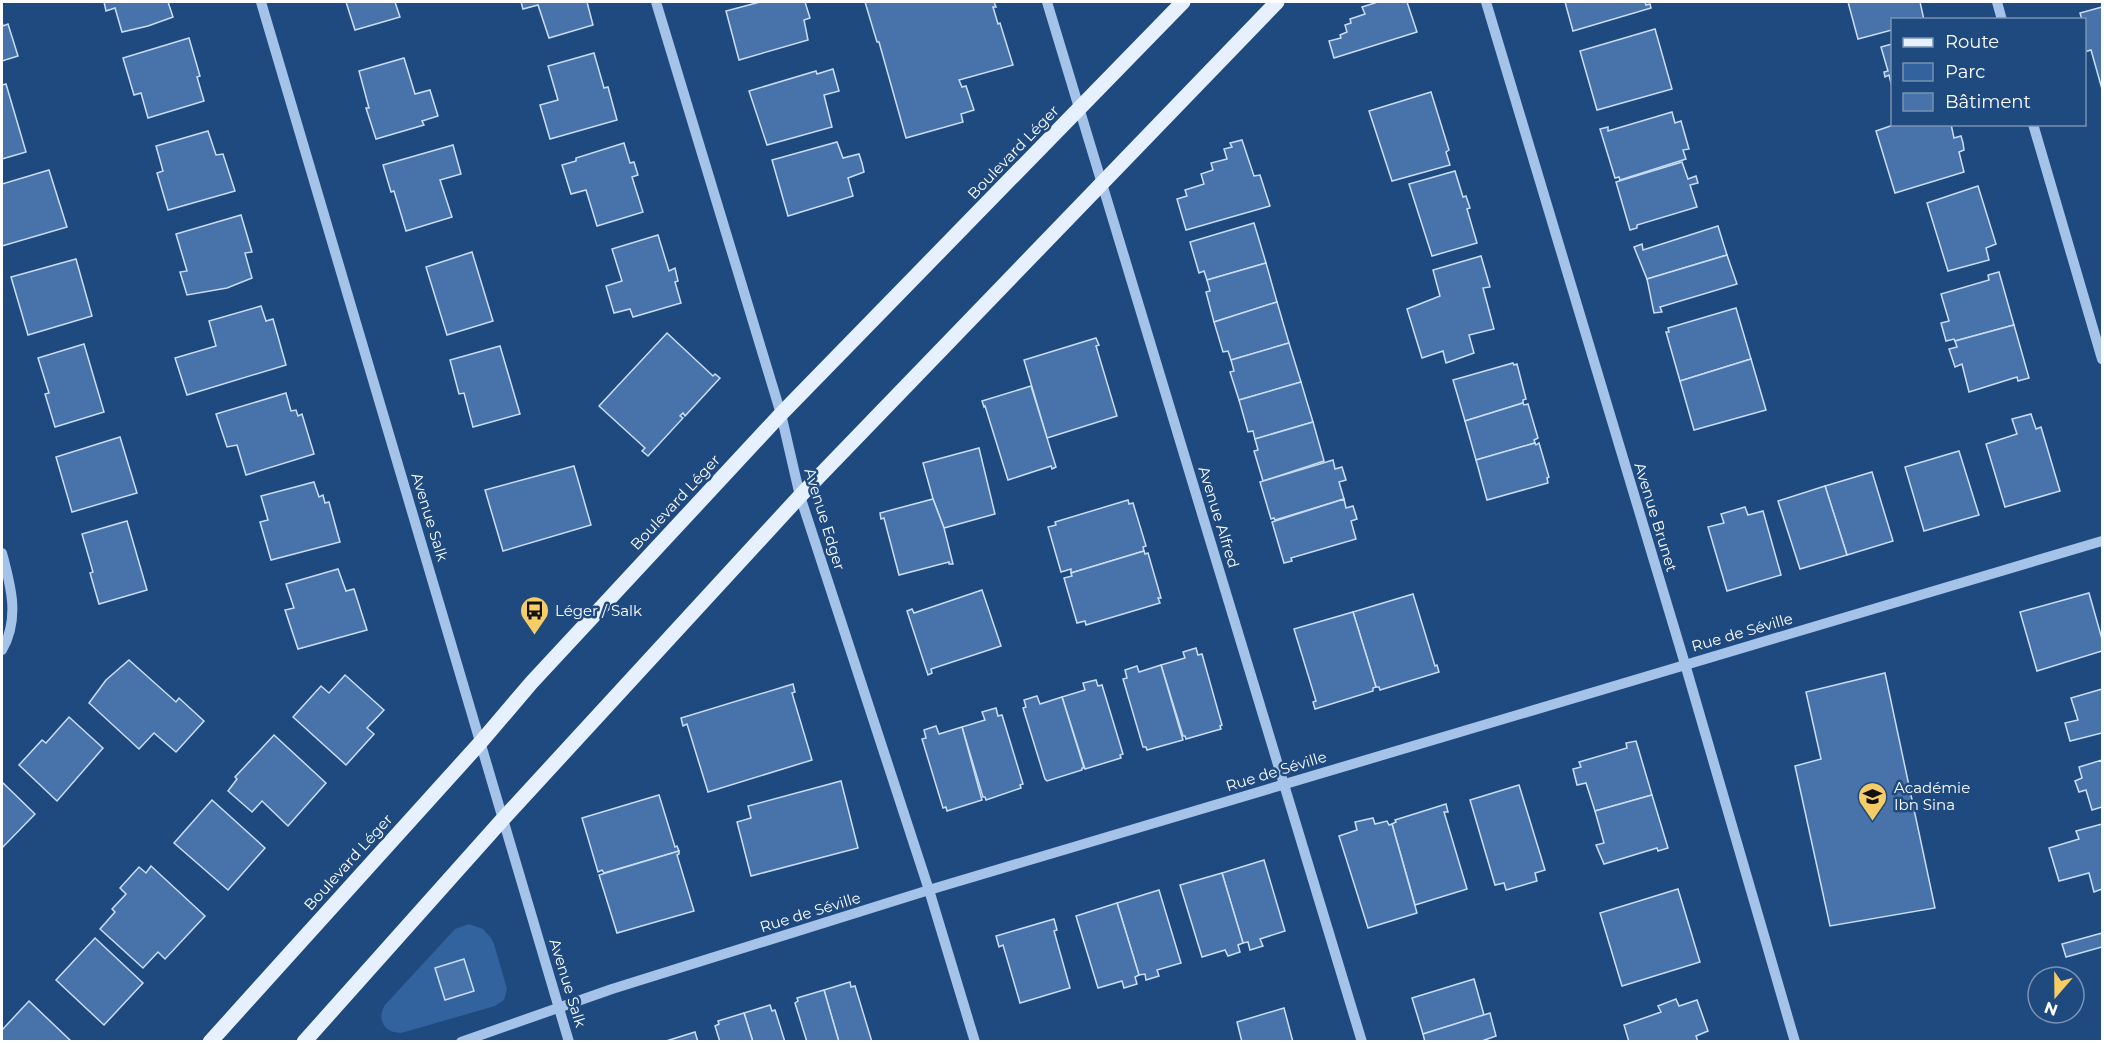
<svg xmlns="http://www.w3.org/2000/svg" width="2104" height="1043" viewBox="0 0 2104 1043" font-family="Montserrat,sans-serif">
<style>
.green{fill:#33639f}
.building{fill:#4873aa;stroke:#c9ddf6;stroke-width:1.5}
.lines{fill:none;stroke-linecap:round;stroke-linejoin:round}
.minor{stroke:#a5c3e8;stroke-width:10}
.major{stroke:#e7f0fe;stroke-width:15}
.labels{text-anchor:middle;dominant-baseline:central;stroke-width:5;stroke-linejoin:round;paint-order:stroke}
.street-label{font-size:15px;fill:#fff;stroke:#1f4a80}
.poi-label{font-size:15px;fill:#fff;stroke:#1f4a80;text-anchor:start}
</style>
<rect width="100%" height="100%" fill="#1f4a80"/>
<path class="green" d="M469,924L483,929L491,938L494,944L507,989L504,1000L495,1006L401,1033C384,1033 376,1019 385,1005L455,929Z"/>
<g class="building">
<path d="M104,2H168L173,17L148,26L122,32L115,8L106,11Z"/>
<path d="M346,2H395L400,17L355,30Z"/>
<path d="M521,2H587L593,25L549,38L538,5L523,9Z"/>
<path d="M760,2H805L810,18L804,20L808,40L739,60L726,11Z"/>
<path d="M865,2H994L996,7H993L998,24L1000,23L1013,65L959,80L962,87L966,86L974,110L961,114L963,122L906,138L879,42H877Z"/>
<path d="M1374,2H1407L1417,32L1334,58L1329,41L1341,38L1340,35L1347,32L1345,25L1351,23L1350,19L1365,14L1362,7L1375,3Z"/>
<path d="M1565,2H1645L1646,5L1650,4L1651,8L1573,31Z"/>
<path d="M1848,2H1920L1924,20H1892V30L1858,39Z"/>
<path d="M2102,7V89L2091,50L2084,52V20H2082L2080,13Z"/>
<path d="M2,22L3,26L8,24L18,56L2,61Z"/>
<path d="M1655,29L1672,89L1597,110L1580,51Z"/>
<path d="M189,38L200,76L197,77L204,101L148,118L141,93L134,95L123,58Z"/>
<path d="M1892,44V87L1889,75L1885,77L1884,72L1888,71L1881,47Z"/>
<path d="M594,53L604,88L608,87L617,120L550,139L540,105L558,100L548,66Z"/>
<path d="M404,58L415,94L430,90L438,116L422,121L424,125L376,139L366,108H369L359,71Z"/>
<path d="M833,69L839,91L824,95L832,127L767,145L749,91L816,71L817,74Z"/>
<path d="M6,84L26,152L2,159V85Z"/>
<path d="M1431,92L1449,150L1446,152L1450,165L1392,181L1369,111Z"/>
<path d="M1672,112L1675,123L1681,121L1689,149L1683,150L1686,159L1620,180L1619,177L1615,178L1600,129L1608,127V131Z"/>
<path d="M1896,124H1951L1954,138L1961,136L1963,143L1964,150L1959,152L1964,172L1895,193L1876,131Z"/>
<path d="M208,131L216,155L223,154L235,191L168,210L157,173L163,171L156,146Z"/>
<path d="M1242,140L1254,176L1260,175L1270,206L1186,230L1177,199L1187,196L1185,190L1204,184L1201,174L1213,170L1211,163L1227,159L1224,149L1232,147L1230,143Z"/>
<path d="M837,142L843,158L859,154L862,163L864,172L848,178L853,196L788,216L772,160Z"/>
<path d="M624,143L630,163L634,162L638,175L632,177L643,212L597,226L586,190L571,194L562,165L576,161V158Z"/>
<path d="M453,145L461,174L440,180L452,217L406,231L394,191L391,192L383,165Z"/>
<path d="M1682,162L1688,179L1696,176L1698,183L1690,185L1697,207L1637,225V228L1630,230L1616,182Z"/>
<path d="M49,170L67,227L2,246V184Z"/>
<path d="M1455,171L1463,197L1466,196L1470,208L1467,209L1477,243L1432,256L1409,184Z"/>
<path d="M1978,186L1996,244L1986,248L1989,260L1948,271L1927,203Z"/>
<path d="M241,215L252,252L245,253L252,278L227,288L187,295L180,272L187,271L176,234Z"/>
<path d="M1254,223L1266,263L1207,280L1204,271L1199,273L1190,242Z"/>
<path d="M1718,226L1727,255L1647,279L1634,247L1642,244L1643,250Z"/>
<path d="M658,235L669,271L675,268L678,281L675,282L681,303L633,317L630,309L614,313L606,286L622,281L612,249Z"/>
<path d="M472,252L493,321L447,335L426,267Z"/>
<path d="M1727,255L1737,284L1660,307L1662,312L1654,313L1647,279Z"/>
<path d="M1481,256L1490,287L1483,288L1494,329L1469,335L1474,353L1446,363L1443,351L1422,358L1407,309L1440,296L1433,270Z"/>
<path d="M76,259L92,316L28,335L11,277Z"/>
<path d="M1266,263L1277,302L1214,322L1206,292L1210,291L1207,280Z"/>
<path d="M1999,272L2014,325L1955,341L1954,339L1946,341L1941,323L1949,321L1941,294L1989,280L1988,275Z"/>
<path d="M1277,302L1289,343L1231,360L1228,351L1223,352L1214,322Z"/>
<path d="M261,306L266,321L273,319L286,365L187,395L175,358L216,346L209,321Z"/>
<path d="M1736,308L1751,359L1680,381L1666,332H1669L1668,328Z"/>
<path d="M2014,325L2029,378L2018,381L2017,377L1969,392L1962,364L1955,367L1949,349L1957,347L1955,341Z"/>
<path d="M667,333L713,376L715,374L720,378L685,416L683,413L680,416L683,418L648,456L642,451L645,448L599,406Z"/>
<path d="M1096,338L1099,345L1096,346L1117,416L1047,438L1024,360Z"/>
<path d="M1289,343L1301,382L1239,400L1230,372L1234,371L1231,360Z"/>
<path d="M84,344L104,412L55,427L45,394L49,393L38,358Z"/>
<path d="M500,346L520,414L473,427L464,393L459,394L450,360Z"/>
<path d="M1751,359L1766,410L1694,430L1680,381Z"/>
<path d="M1513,363L1514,365L1517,364L1526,399L1523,400V403L1465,421L1453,380Z"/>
<path d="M1301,382L1313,422L1255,439L1253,431L1248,432L1239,400Z"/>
<path d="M1031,386L1056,467L1052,469L1051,466L1008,480L985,406L984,407L982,401Z"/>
<path d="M286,393L291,411L296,410L298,416L302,414L314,454L246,475L237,445L227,447L216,414Z"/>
<path d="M1523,403L1524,405L1528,404L1538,438L1534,440L1535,443L1476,460L1465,421Z"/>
<path d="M2031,414L2036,429L2041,427L2060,491L2005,507L1986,444L2017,434L2012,419Z"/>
<path d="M1313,422L1324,461L1263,481L1254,451L1258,450L1255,439Z"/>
<path d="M120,437L137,493L72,512L56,457Z"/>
<path d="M1535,443L1536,445L1539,443L1549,477L1547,478L1548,483L1487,500L1476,460Z"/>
<path d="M979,448L995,514L944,528L933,499L923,463Z"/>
<path d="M1959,451L1979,515L1924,531L1905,467Z"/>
<path d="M1333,460L1335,469L1342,467L1346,480L1339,482L1344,499L1275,520L1274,518L1271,519L1260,482Z"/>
<path d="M574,466L591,525L503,551L485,490Z"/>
<path d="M1872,472L1893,541L1847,555L1825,486Z"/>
<path d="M314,482L319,497L323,495L325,503L329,502L340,542L271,560L260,522L268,520L261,496Z"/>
<path d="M1825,486L1847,555L1800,569L1778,501Z"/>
<path d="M933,499L944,528L953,564H949V562L899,575L884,518L881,519L880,513Z"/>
<path d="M1344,499L1346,508L1353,506L1357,519L1351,521L1356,539L1291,558L1292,561L1284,563L1272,522Z"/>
<path d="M1128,500L1129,504L1133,503L1146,546L1143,547L1144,551L1071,573V569L1061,572L1048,527L1056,525L1055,522Z"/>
<path d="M1745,507L1748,515L1763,511L1781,575L1727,591L1708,527L1724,523L1721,514Z"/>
<path d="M127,521L147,590L99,604L90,573L93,572L82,534Z"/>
<path d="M1144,551L1145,554L1148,553L1161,598H1158L1160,603L1086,625L1085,621L1077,623L1064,578L1072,576L1071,573Z"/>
<path d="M338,569L346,591L354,589L367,630L298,649L285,610L294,608L286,584Z"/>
<path d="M982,590L1001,646L931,669L932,673L928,675L907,611L912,609L914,613Z"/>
<path d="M2089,593L2102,639V651L2037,671L2020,612Z"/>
<path d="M1413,594L1435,666L1437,665L1439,672L1380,690L1379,687H1376L1353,612Z"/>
<path d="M1353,612L1376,687L1373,688V691L1315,709L1313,702L1316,701L1294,629Z"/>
<path d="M1196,648L1198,655L1202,654L1222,725L1220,726L1221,729L1186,739L1185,736H1183L1161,665L1185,658L1183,652Z"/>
<path d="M129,660L176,702L179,698L204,721L176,752L154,733L139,749L89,703L106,680Z"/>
<path d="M1161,665L1183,740L1147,750L1146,747H1143L1123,679L1127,678L1125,670L1137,666L1139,672Z"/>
<path d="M1885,673L1935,908L1830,926L1795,766L1821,759L1806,692Z"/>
<path d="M345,675L384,710L367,728L374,734L346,765L293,717L321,686L329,693Z"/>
<path d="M1096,680L1098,686L1102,685L1123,754L1120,755L1121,758L1085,769L1062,697L1085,690L1083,683Z"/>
<path d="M793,684L795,692L792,693L812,760L708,792L687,724L683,726L681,718Z"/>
<path d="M2102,689V733L2070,741L2065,723L2078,720L2071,698Z"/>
<path d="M1037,696L1040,704L1062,697L1084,768H1082V770L1047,781L1045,779L1023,708L1026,707L1024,700Z"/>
<path d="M996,708L998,716L1002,715L1023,784L1020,785L1021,788L986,800L985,797H983L962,727L985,720L982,712Z"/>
<path d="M69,717L103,748L57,801L19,765L42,740L46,743Z"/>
<path d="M936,726L939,734L962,727L982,800L947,811L946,807L943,808L922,739L926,738L924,730Z"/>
<path d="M274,735L326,783L288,826L262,801L252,812L228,791L237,779L235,777Z"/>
<path d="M1636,741L1652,795L1595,811L1586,783L1577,785L1573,769L1581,767L1579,762L1627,748L1626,743Z"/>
<path d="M2102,760V807L2092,810L2086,790L2079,792L2075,781L2082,778L2079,767Z"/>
<path d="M841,781L858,848L751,876L737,822L751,818L748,806Z"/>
<path d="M2,782L35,814L2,848Z"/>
<path d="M1519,785L1545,870L1535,873L1537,881L1506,890L1504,883L1495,885L1470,800Z"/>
<path d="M659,795L675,847L677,846L679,851L604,873L602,870L598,872L582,818Z"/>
<path d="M1652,795L1668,848L1658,851L1657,848L1604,864L1596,845L1604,843L1595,811Z"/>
<path d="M212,800L265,848L228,890L174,843Z"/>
<path d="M1446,804L1448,812H1444L1467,889L1415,905L1392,824L1396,822L1395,820Z"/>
<path d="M1373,818L1375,824L1387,821L1389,825L1392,824L1417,913L1368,928L1339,836L1357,830L1355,822Z"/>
<path d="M2102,824V889L2094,892L2089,873L2059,881L2049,848L2079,839L2076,831Z"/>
<path d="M679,851V854L677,855L694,911L617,933L599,875Z"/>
<path d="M1264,860L1285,931L1260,939L1263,946L1250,950L1248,942L1243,943L1222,873Z"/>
<path d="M151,866L205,916L165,959L158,952L143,968L100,929L115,912L112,909L126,894L120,888L139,867L146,873Z"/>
<path d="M1222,873L1243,943L1238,945L1240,952L1228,956L1225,950L1202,957L1180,885Z"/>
<path d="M1678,889L1700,962L1622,986L1600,913Z"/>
<path d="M1159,890L1181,963L1157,970L1159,976L1146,980L1145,974L1139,975L1117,903Z"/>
<path d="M1117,903L1139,975L1135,977L1137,984L1124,988L1122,981L1098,988L1076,916Z"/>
<path d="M1054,919L1057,930L1054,931L1070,988L1020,1003L1003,945L999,947L996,936Z"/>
<path d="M2102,933V947L2066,957L2062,944Z"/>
<path d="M95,938L143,983L104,1025L56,980Z"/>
<path d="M464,959L474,991L445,1000L435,968Z"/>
<path d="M1474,979L1484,1015L1423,1034L1412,998Z"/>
<path d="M850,982L851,987L855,986L872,1042H839L824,990Z"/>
<path d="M824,990L839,1042H807L795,1003L798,1001L797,998Z"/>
<path d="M1676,999L1679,1006L1697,1000L1708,1031L1696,1036L1698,1042H1629L1624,1025L1661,1012L1658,1006Z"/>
<path d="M29,1001L72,1042H2V1030Z"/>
<path d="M770,1005L772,1011L775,1010L785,1042H753L744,1013Z"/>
<path d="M1284,1008L1293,1042H1242L1237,1022Z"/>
<path d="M744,1013L753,1042H720L715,1026L719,1024L718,1021Z"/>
<path d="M1490,1013L1496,1036L1479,1042H1425L1423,1034Z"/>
<path d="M695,1032L698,1042H663Z"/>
</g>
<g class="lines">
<g class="minor">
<path d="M261,2L569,1042"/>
<path d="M656,2L781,414L800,496L929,890L975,1042"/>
<path d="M1047,2L1362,1042"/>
<path d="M1486,2L1685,664L1795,1042"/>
<path d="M1997,2L2002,20"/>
<path d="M2033,124L2102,359"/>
<path d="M2,553C11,586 20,619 2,650"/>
<path d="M461,1042L612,989L929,890L2102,541"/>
</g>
<g class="major">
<path d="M210,1042L480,743L532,682L781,414L1183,2"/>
<path d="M304,1042L503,819L800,496L1277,2"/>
</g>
</g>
<defs>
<symbol id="bus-pin" viewBox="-11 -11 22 30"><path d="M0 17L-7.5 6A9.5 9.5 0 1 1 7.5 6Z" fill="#f6cc65" stroke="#1f4a80"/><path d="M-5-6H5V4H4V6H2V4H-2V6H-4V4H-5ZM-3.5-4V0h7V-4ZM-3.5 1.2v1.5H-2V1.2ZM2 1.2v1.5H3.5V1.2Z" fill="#111"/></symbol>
<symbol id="school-pin" viewBox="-11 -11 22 30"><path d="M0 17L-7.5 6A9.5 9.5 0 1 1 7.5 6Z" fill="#f6cc65" stroke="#1f4a80"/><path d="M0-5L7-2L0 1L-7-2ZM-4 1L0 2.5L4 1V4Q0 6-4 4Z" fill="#111"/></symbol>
</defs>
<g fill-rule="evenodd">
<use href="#bus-pin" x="518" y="594" width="33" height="45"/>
<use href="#school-pin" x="1856" y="780" width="33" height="45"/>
</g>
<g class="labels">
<g class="street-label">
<text transform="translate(1013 152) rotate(-46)">Boulevard Léger</text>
<text transform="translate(675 502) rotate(-47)">Boulevard Léger</text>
<text transform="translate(430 517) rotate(73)">Avenue Salk</text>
<text transform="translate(1219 517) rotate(73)">Avenue Alfred</text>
<text transform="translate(1656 517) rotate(73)">Avenue Brunet</text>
<text transform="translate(825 519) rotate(73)">Avenue Edger</text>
<text transform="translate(1742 632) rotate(-16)">Rue de Séville</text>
<text transform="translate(1276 771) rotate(-17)">Rue de Séville</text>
<text transform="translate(348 862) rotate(-48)">Boulevard Léger</text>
<text transform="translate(810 912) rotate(-17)">Rue de Séville</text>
<text transform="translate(568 983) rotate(73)">Avenue Salk</text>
</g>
<g class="poi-label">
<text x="555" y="610">Léger / Salk</text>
<text x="1894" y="787">Académie<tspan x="1894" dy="17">Ibn Sina</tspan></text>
</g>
</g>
<rect width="2104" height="1043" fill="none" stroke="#ffffff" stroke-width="6"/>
<rect x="1891" y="18" width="195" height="108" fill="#1f4a80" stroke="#7992b3" stroke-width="1.5"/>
<rect x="1903" y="38" width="30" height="9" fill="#e7f0fe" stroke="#7992b3" stroke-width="1.5"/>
<text x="1945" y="48" font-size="18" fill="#ffffff">Route</text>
<rect x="1903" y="63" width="30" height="18" fill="#33639f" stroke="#7992b3" stroke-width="1.5"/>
<text x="1945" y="78" font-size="18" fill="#ffffff">Parc</text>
<rect x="1903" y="93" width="30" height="18" fill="#4873aa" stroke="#7992b3" stroke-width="1.5"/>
<text x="1945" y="108" font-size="18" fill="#ffffff">Bâtiment</text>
<g transform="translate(2056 995) rotate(200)"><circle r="28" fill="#1f4a80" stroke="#7992b3" stroke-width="1.5"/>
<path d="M0-4.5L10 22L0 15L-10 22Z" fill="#f6cc65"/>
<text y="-9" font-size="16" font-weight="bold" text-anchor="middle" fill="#ffffff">N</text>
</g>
</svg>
